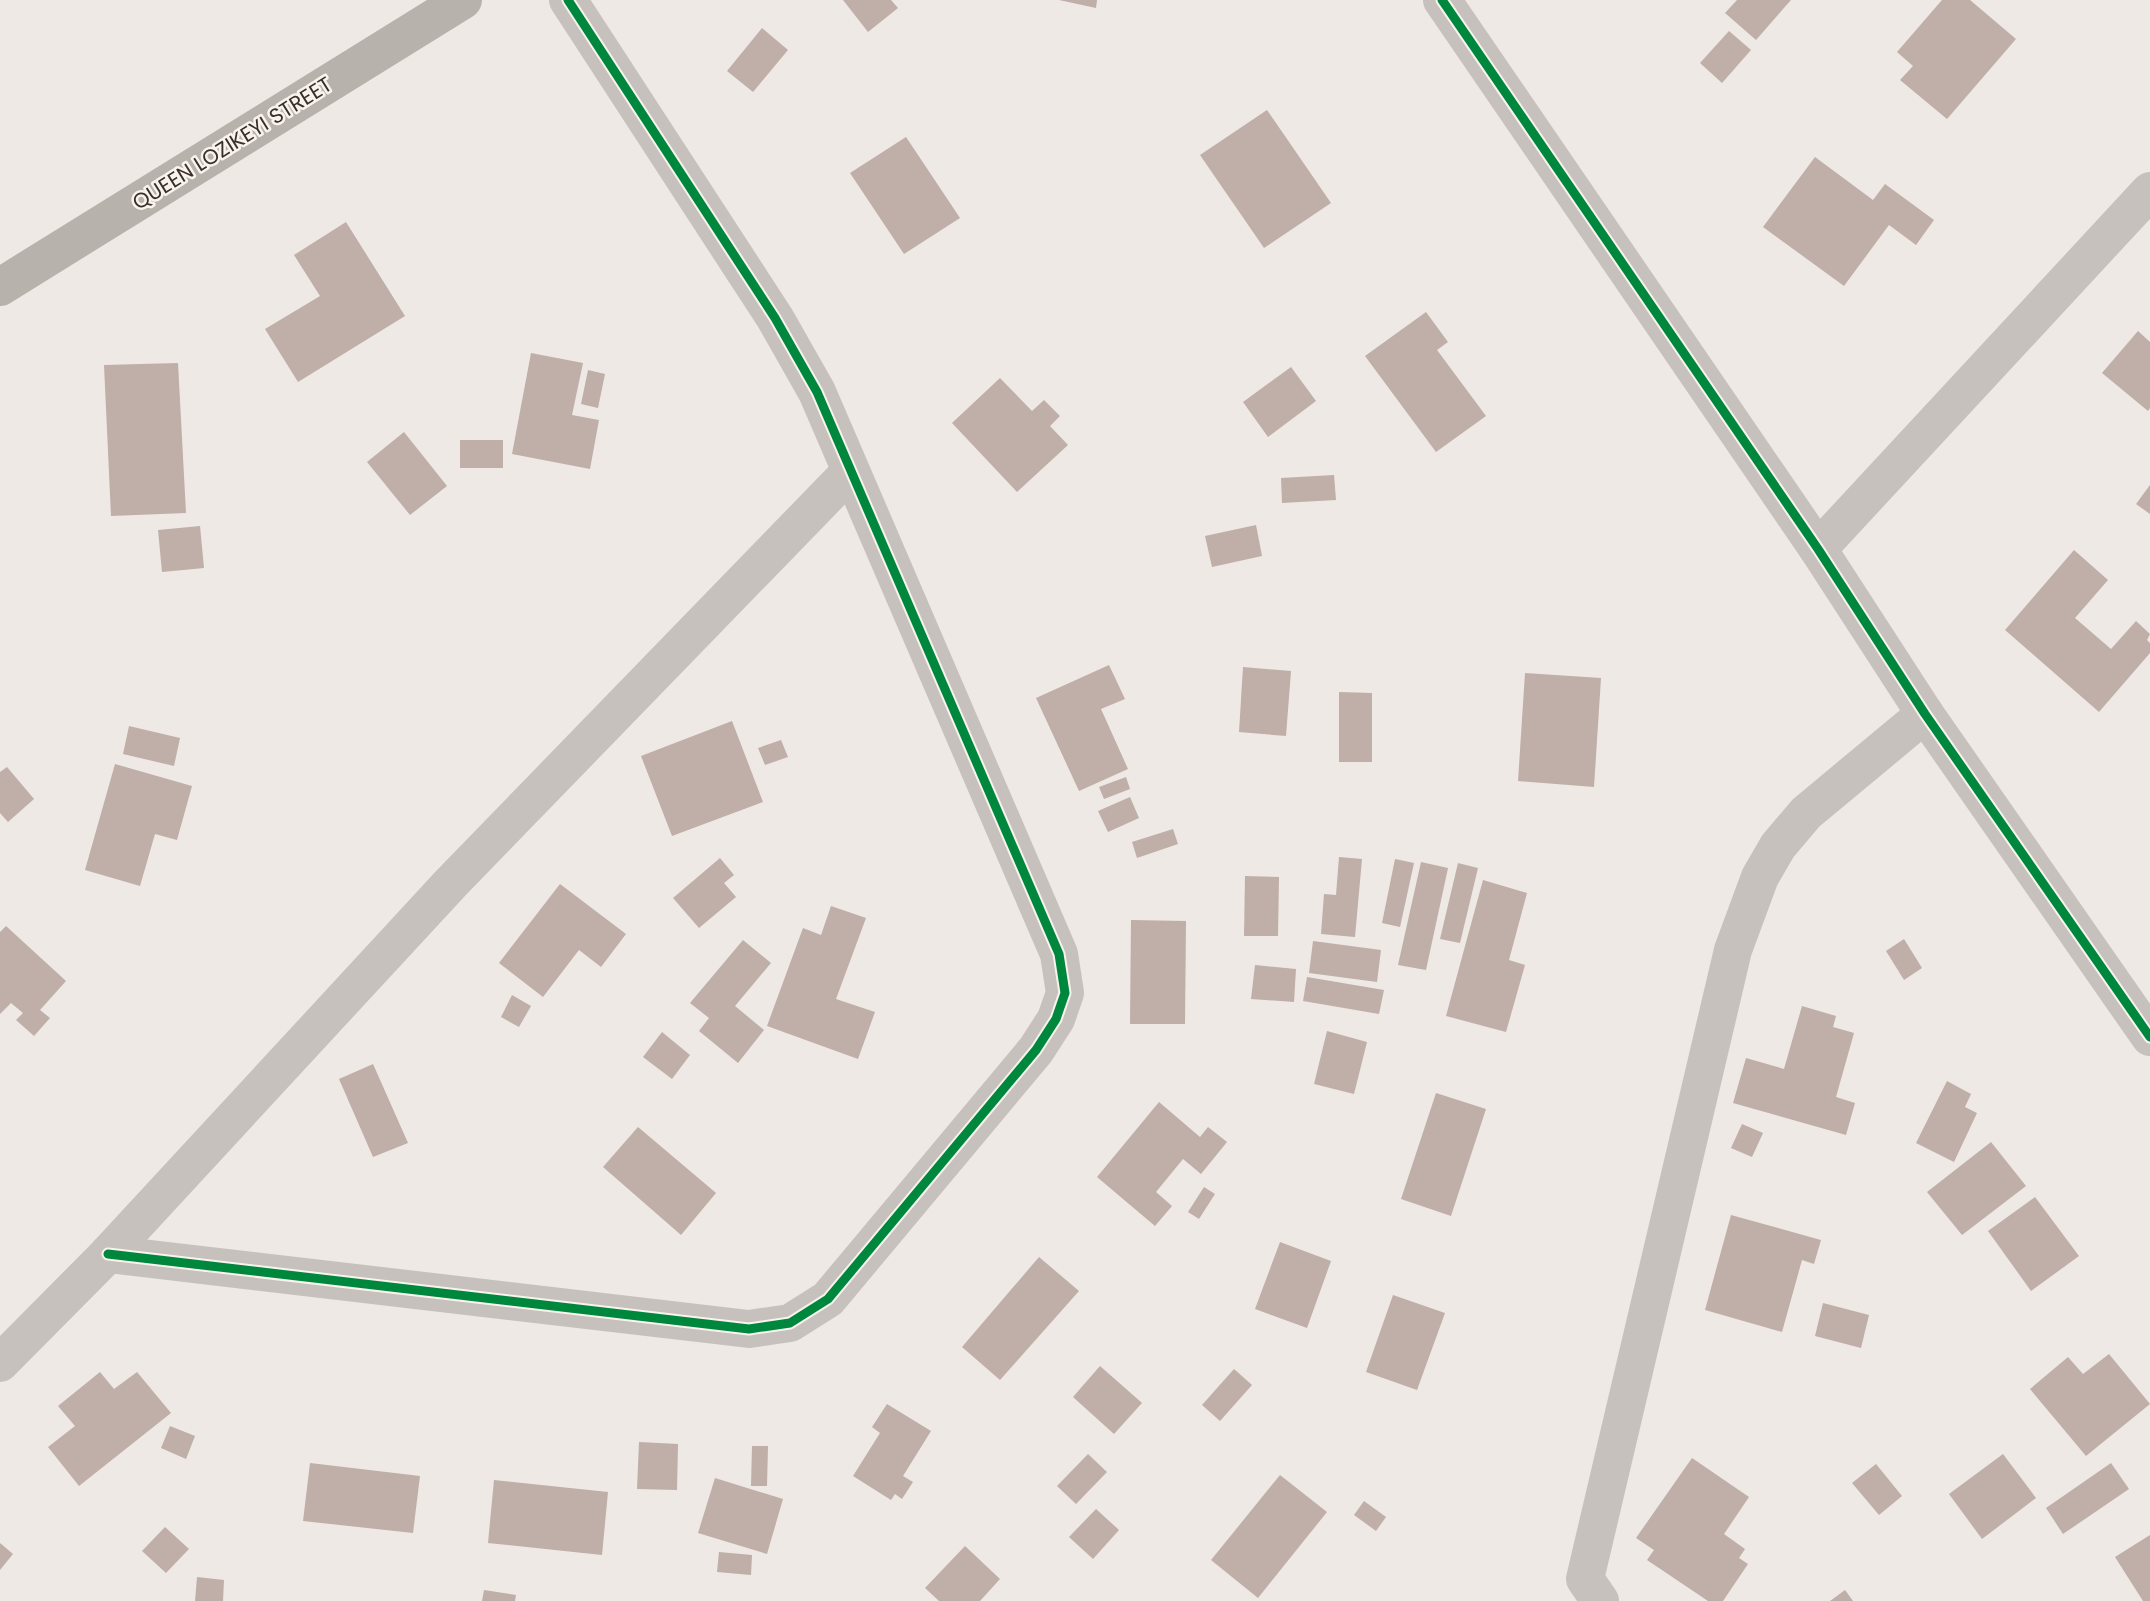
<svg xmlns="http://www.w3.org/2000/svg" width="2150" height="1601" viewBox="0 0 2150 1601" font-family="Poppins,sans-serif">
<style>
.building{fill:#c0aea8}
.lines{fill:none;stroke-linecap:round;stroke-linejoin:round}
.minor{stroke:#c7c1bd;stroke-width:38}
.secondary{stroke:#b8b2ad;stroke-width:38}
.cycleway-casing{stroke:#f9f3ed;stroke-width:13}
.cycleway{stroke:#00873e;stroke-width:9}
.labels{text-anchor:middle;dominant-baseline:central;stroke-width:5;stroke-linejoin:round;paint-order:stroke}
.street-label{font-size:21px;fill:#382f2b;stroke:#f9f3ed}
</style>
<rect width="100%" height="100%" fill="#eee9e4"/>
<g class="building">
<path d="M843,0H891L898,8L868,32Z"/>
<path d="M1059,0H1097L1096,8Z"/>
<path d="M1737,0H1791L1756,40L1725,13Z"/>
<path d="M1942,0H1970L2016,39L1947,119L1900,80L1913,66L1897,52Z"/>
<path d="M762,28L788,50L753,92L727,71Z"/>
<path d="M1729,31L1751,50L1722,83L1700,63Z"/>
<path d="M1267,110L1331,203L1264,248L1200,155Z"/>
<path d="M906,137L960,218L904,254L850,173Z"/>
<path d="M1815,157L1873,200L1885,184L1934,220L1916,245L1889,225L1844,286L1763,227Z"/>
<path d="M346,222L405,316L298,382L265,329L320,296L294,255Z"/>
<path d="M1426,312L1448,342L1437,350L1486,416L1436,452L1365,356Z"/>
<path d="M2138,331L2150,342V408L2148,411L2102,373Z"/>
<path d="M531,353L583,363L572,415L599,420L590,469L512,454Z"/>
<path d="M178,363L186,513L111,516L104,365Z"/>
<path d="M1291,367L1316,401L1268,437L1243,402Z"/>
<path d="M588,370L605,374L598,408L581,404Z"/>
<path d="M1000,378L1032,411L1044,400L1060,416L1050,426L1068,445L1017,492L952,423Z"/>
<path d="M404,432L447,486L410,515L367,462Z"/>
<rect x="460" y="440" width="43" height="28"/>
<path d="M1334,475L1336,500L1282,503L1281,478Z"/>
<path d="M2150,485V514L2136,504Z"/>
<path d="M1256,525L1262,556L1212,567L1205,536Z"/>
<path d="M200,526L204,568L162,572L158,530Z"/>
<path d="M2074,550L2108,580L2075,618L2111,649L2136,621L2150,634L2147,640L2150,643V653L2099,712L2005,630Z"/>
<path d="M1109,665L1125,699L1101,709L1128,769L1079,791L1036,698Z"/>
<path d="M1243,667L1291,671L1286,736L1239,732Z"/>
<path d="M1525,673L1601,678L1594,787L1518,781Z"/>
<path d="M1339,692L1372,693V762H1339Z"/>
<path d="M732,721L763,802L672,836L641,756Z"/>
<path d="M129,726L180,738L174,766L123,754Z"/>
<path d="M781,740L788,757L765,765L758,748Z"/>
<path d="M115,764L192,786L177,840L155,834L140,886L85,870Z"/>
<path d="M7,767L34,799L8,822L0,813V772Z"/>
<path d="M1126,777L1130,789L1104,799L1099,787Z"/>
<path d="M1130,797L1139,818L1108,832L1098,811Z"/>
<path d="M1173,829L1178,844L1137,858L1132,842Z"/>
<path d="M1339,857L1362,859L1355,937L1321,934L1324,894L1336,895Z"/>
<path d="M720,858L734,875L724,883L736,897L699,928L673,898Z"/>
<path d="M1395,859L1414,863L1400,927L1382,923Z"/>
<path d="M1421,862L1448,868L1426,970L1398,965Z"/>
<path d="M1458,863L1478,868L1460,943L1440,939Z"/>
<path d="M1245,876L1279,877L1278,936H1244Z"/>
<path d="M1483,880L1527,893L1509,960L1525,965L1506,1032L1446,1016Z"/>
<path d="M560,884L626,934L601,967L579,950L543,997L499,963Z"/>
<path d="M831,906L866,918L836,999L875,1012L858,1059L767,1026L803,928L821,935Z"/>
<path d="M1131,920L1186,921L1185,1024H1130Z"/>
<path d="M6,926L66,981L40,1010L50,1018L34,1036L16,1020L23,1013L11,1003L0,1014V932Z"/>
<path d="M1904,939L1922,968L1904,980L1886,951Z"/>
<path d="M743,940L771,963L735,1006L764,1030L738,1063L699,1031L709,1018L690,1003Z"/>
<path d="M1313,941L1381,950L1377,982L1309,973Z"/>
<path d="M1255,965L1296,969L1294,1002L1251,999Z"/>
<path d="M1307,977L1384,990L1379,1014L1303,1001Z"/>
<path d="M512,995L531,1006L519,1027L501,1017Z"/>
<path d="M1802,1006L1836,1016L1833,1027L1854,1033L1836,1097L1855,1103L1846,1135L1733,1103L1746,1058L1784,1069Z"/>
<path d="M1327,1031L1367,1042L1354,1094L1314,1084Z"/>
<path d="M662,1032L690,1055L672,1079L643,1057Z"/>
<path d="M373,1064L408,1143L373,1157L339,1079Z"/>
<path d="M1947,1081L1971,1094L1965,1107L1977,1113L1954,1162L1916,1143Z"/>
<path d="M1436,1093L1486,1109L1451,1216L1401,1199Z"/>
<path d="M1159,1102L1200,1137L1208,1127L1227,1142L1201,1174L1183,1159L1156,1192L1172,1206L1155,1226L1097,1177Z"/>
<path d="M1742,1124L1763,1133L1752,1157L1731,1148Z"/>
<path d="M638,1127L716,1193L681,1235L603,1167Z"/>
<path d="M1991,1142L2026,1186L1962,1235L1927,1192Z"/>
<path d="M1204,1187L1215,1194L1199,1219L1188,1212Z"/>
<path d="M2035,1197L2079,1256L2031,1291L1988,1231Z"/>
<path d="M1731,1215L1821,1240L1814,1264L1802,1260L1782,1332L1705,1310Z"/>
<path d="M1280,1242L1331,1261L1307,1328L1255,1309Z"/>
<path d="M1039,1257L1079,1291L1000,1380L962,1347Z"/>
<path d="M1393,1295L1445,1313L1417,1390L1366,1372Z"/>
<path d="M1823,1303L1869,1315L1861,1348L1815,1336Z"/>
<path d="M2109,1354L2150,1404L2086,1456L2030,1389L2068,1357L2083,1374Z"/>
<path d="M1100,1366L1142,1403L1114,1434L1073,1397Z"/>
<path d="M1234,1369L1252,1385L1220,1421L1202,1405Z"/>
<path d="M100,1372L114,1389L137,1372L171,1413L79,1486L48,1447L75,1426L58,1406Z"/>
<path d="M887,1404L931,1431L903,1476L913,1482L902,1499L895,1494L891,1500L853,1476L880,1433L872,1427Z"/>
<path d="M170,1426L195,1436L186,1459L161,1448Z"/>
<path d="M639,1442L678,1444L677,1490L637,1489Z"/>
<path d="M752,1446H768L767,1486H751Z"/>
<path d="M1088,1454L1107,1472L1076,1504L1057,1486Z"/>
<path d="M2003,1454L2036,1498L1982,1539L1949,1494Z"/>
<path d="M1692,1458L1749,1497L1724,1534L1745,1549L1739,1558L1748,1564L1723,1601H1708L1647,1560L1654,1550L1636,1538Z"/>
<path d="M310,1463L420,1476L413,1533L303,1521Z"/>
<path d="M2111,1463L2129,1489L2063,1534L2046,1508Z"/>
<path d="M1876,1464L1902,1496L1879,1515L1852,1483Z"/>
<path d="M1280,1475L1327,1512L1258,1598L1211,1560Z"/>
<path d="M715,1478L783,1499L767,1554L698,1533Z"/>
<path d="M494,1480L608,1492L602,1555L488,1543Z"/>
<path d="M1364,1501L1386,1517L1376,1531L1354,1515Z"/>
<path d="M1096,1509L1119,1530L1093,1559L1069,1537Z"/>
<path d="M165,1527L189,1549L166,1573L142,1551Z"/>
<path d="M2150,1535V1601H2143L2115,1557Z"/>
<path d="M0,1543L13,1554L0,1570Z"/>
<path d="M965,1546L1000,1579L980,1601H939L925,1588Z"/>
<path d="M719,1552L752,1555L751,1575L717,1572Z"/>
<path d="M197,1577L224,1580L223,1601H195Z"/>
<path d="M484,1590L516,1595L515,1601H482Z"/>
<path d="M1845,1590L1853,1601H1830Z"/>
</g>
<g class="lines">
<g class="minor">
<path d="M1442,0L1818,549L1925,714L2150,1037"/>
<path d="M1818,549L2150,191"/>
<path d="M108,1254L749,1329L790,1323L828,1299L1036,1050L1056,1019L1065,993L1059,954L817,392L775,318L568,0"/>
<path d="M0,1363L108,1254L451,883L850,472"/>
<path d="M1600,1601L1585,1579L1733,950L1760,877L1778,846L1806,813L1925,714"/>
</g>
<path class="secondary" d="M0,287L463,0"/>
<defs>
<g id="cycleway">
<path d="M1442,0L1818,549L1925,714L2150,1037"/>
<path d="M108,1254L749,1329L790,1323L828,1299L1036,1050L1056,1019L1065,993L1059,954L817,392L775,318L568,0"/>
</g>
</defs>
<use href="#cycleway" class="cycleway-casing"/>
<use href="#cycleway" class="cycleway"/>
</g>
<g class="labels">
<g class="street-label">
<text transform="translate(232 143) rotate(-32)">QUEEN LOZIKEYI STREET</text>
</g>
</g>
</svg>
